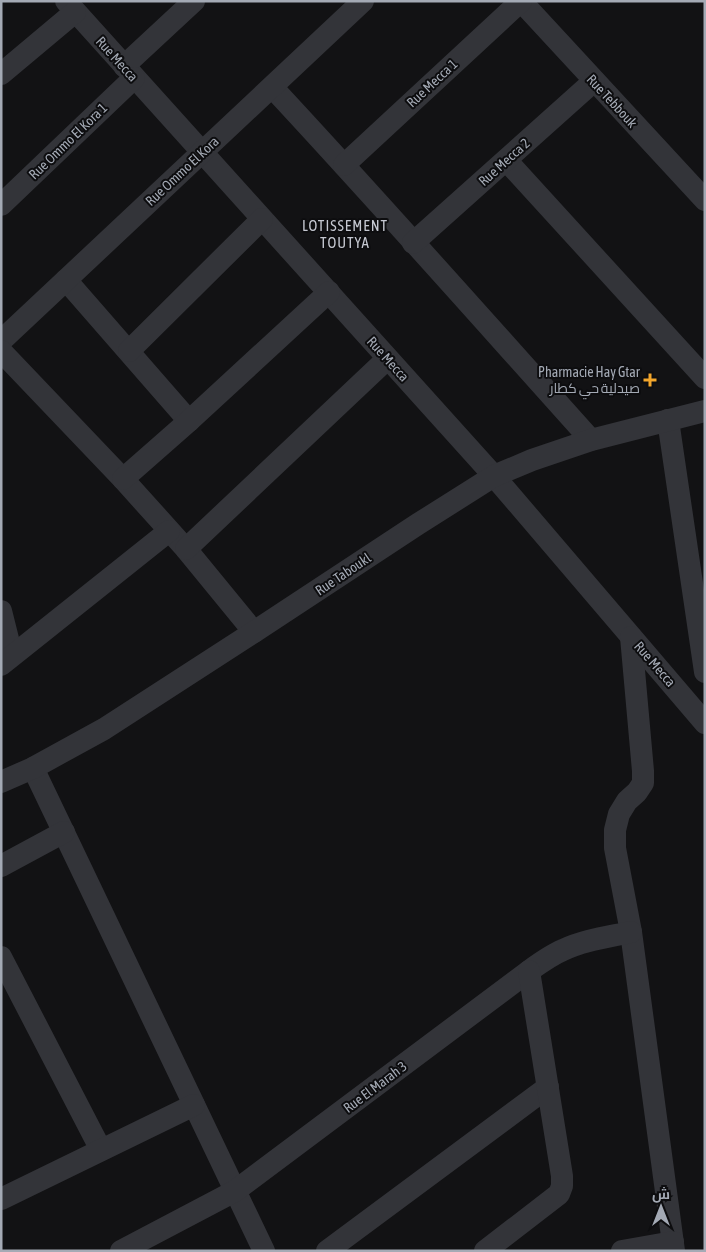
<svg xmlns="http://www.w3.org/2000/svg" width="706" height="1252" viewBox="0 0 706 1252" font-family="'Asap Condensed',Cairo,sans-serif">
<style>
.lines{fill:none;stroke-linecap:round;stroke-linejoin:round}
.minor{stroke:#333439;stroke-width:22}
.poi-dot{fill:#f2a62c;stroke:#0d0d0f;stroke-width:2}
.labels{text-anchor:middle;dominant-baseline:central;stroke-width:4;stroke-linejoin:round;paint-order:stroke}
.street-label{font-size:14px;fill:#a4aab5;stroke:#0d0d0f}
.poi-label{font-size:14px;fill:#a4aab5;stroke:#0d0d0f;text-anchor:end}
.neighbourhood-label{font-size:15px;letter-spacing:1px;fill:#c5c8d1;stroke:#0d0d0f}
</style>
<rect width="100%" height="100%" fill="#121214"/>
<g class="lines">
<g class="minor">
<path d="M66,1L494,476L705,723"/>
<path d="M521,1L705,200"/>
<path d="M124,66L194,1"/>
<path d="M1,74L75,12"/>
<path d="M272,87C380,203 485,322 591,440"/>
<path d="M506,160L705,378"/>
<path d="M344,165L521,1"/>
<path d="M1,205L134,78"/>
<path d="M413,243L594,81"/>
<path d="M66,280L189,421"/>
<path d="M1,341L363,1"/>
<path d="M1,351L123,479L186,549L254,632"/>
<path d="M129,351L262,219"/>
<path d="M668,420L705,672"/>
<path d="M123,479L189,421L329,292"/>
<path d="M186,549L387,359"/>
<path d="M1,611L12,655"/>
<path d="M631,637L643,771V783L637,792L627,801L619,814L615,830V848L631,932L674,1251"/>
<path d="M1,665L169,531"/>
<path d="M33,768L264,1251"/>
<path d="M1,782L33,768L104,729L254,632L418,524L494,476L532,460L591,440L705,411"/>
<path d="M1,866L64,832"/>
<path d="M1,957L101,1150"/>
<path d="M1,1199L194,1105"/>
<path d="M121,1251L235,1191L529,971C540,963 551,955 563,950C584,940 608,937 631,932"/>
<path d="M327,1251L548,1087"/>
<path d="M485,1251L559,1194L562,1186V1176L529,971"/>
<path d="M622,1251L673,1242"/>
</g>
</g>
<path class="poi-dot" d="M647.5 372.5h5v5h5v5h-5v5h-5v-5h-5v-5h5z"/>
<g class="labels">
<g class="street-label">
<text transform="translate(117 59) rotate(48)">Rue Mecca</text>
<text transform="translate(432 83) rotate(-43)">Rue Mecca 1</text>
<text transform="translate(612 101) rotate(47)">Rue Tebbouk</text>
<text transform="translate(68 141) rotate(-44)">Rue Ommo El Kora 1</text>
<text transform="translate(504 162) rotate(-42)">Rue Mecca 2</text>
<text transform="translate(182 171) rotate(-43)">Rue Ommo El Kora</text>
<text transform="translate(388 359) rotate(48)">Rue Mecca</text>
<text transform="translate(343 574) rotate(-34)">Rue Taboukl</text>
<text transform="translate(655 664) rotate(49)">Rue Mecca</text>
<text transform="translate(375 1087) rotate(-37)">Rue El Marah 3</text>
</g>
<g class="poi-label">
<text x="640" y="372">Pharmacie Hay Gtar<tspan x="640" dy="16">صيدلية حي كطار</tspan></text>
</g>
<g class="neighbourhood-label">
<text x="345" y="225">LOTISSEMENT<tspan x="345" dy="17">TOUTYA</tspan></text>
</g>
</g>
<rect width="706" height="1252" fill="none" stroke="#a4aab5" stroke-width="5"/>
<g transform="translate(661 1207)" stroke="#0d0d0f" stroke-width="4" paint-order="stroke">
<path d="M0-4L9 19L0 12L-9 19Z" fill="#a4aab5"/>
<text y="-8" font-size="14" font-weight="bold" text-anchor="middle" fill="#a4aab5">ش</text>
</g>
</svg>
